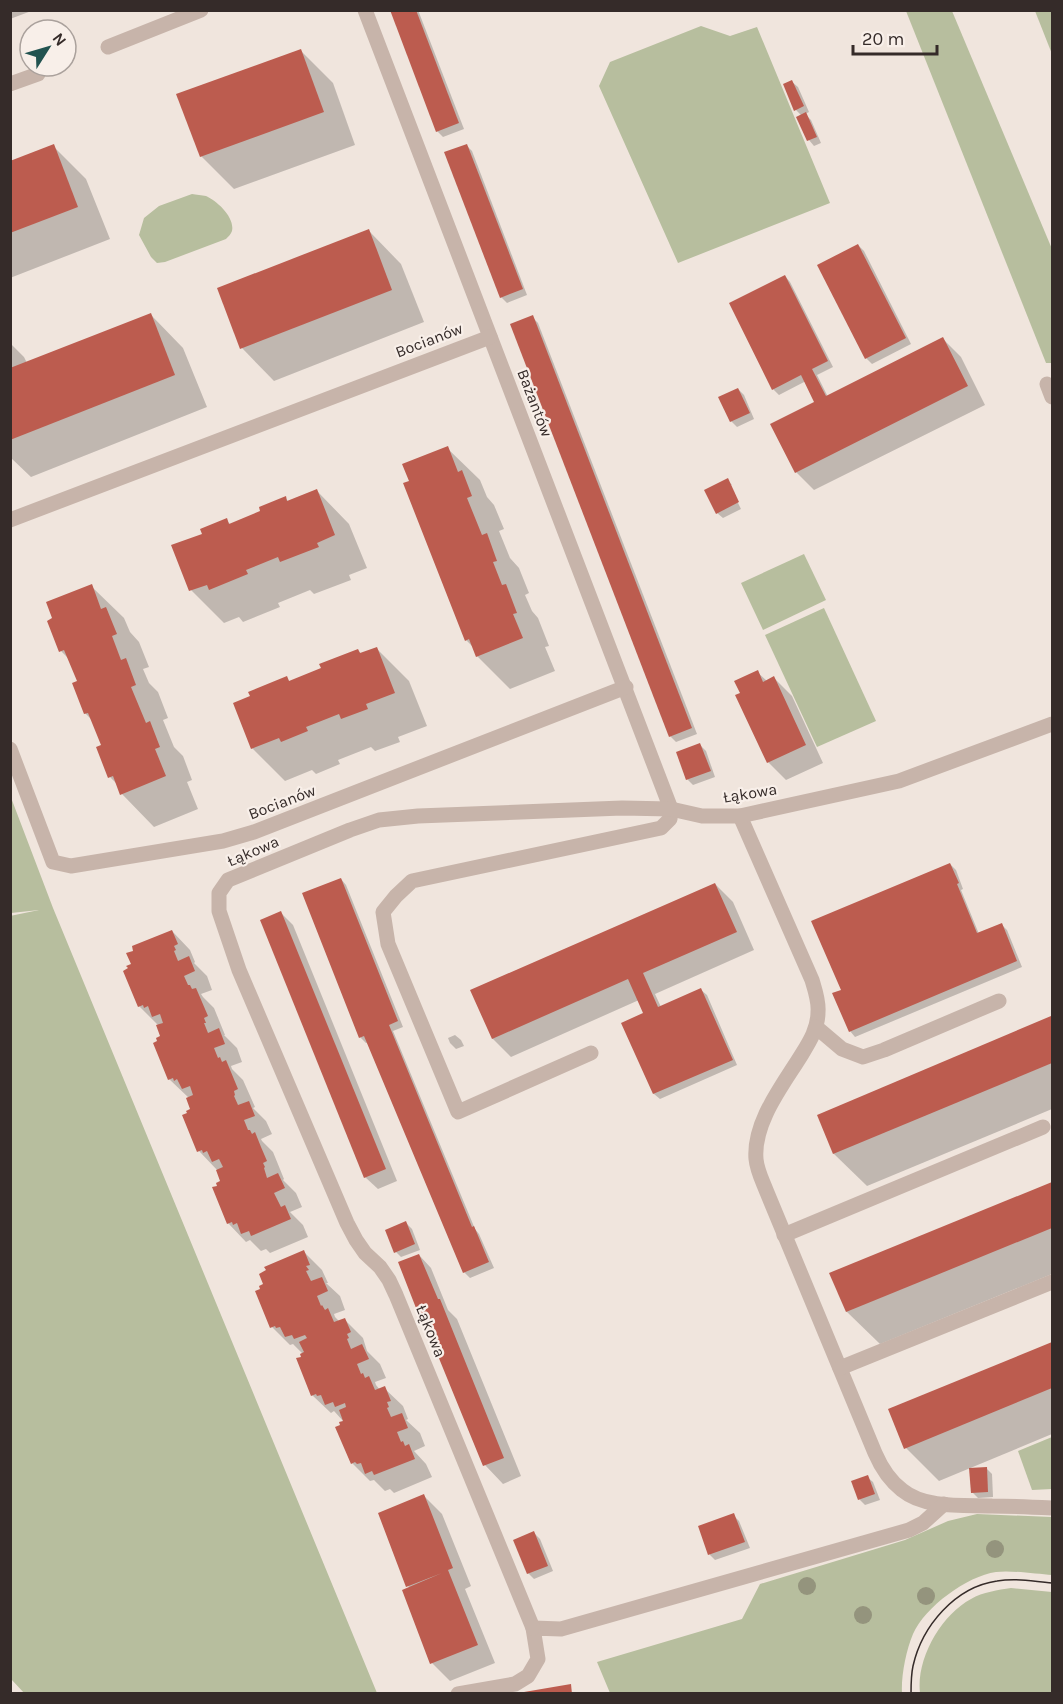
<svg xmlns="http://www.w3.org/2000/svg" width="1063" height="1704" viewBox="0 0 1063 1704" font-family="Karla,sans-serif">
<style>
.green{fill:#b7be9e}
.shadow{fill:#0003}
.building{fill:#bc5c4f}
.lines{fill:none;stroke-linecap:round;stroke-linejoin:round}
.service{stroke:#c7b4aa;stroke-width:15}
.minor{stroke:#c7b4aa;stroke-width:15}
.tram{stroke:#352b29;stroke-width:1.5}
.tree{fill:#94947d}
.labels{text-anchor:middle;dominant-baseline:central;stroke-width:4.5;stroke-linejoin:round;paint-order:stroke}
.street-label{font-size:16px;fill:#352b29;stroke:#f8efe9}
</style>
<rect width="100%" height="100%" fill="#f0e5dd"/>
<g class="green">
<path d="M906,11H952L1052,249V363H1046Z"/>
<path d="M1035,11H1052V54Z"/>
<path d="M701,26L730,36L757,27L830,203L678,263L599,86L610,62Z"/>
<path d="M192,194C196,195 202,195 206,196C217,201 235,217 232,231C231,234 228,237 226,239L165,262L157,263L151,257L139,235L144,218L159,206Z"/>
<path d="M804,554L826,600L763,630L741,583Z"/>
<path d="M824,608L876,721L817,747L765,635Z"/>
<path d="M10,795L53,908L377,1693L25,1694L11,1679L10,916L39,910L11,913Z"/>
<path d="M1052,1437V1489L1032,1490L1018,1451Z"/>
<path d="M977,1514L1052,1517V1575C1037,1574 1011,1570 996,1572C967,1576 925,1607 913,1634C906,1650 901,1677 902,1693H610L597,1662L742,1619L760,1584L905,1540L948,1521Z"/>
<path d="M1011,1588L1052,1592V1693H920C916,1659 941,1615 971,1599C983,1592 998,1590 1011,1588Z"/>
</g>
<g class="shadow">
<path d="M10,10H34L10,19Z"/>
<path d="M391,10H418L464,129L443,137L437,131Z"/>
<path d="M300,50L333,83L355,145L234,189L201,156Z"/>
<path d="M792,82L798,87L809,112L805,114L811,120L821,143L814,146L809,140L802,116L796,110Z"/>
<path d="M466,145L472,151L527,295L507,303L501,297Z"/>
<path d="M53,146L86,179L110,239L10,278V162Z"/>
<path d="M369,231L401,264L424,322L274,381L242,348Z"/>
<path d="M858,245L864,251L911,344L872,364L866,358Z"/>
<path d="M785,276L790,282L833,367L817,375L828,397L943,339L961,357L985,405L814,490L796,472L816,402L806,381L779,395L773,389Z"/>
<path d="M151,315L183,348L207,407L31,477L10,457V343L24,357L27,363Z"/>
<path d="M532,317L538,323L697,734L676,742L670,736Z"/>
<path d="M738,389L744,395L754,419L737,427L731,421Z"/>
<path d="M447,448L480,480L487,497L494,505L504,529L499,531L510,558L519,568L529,593L525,595L532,611L538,618L549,646L545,647L555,671L510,689L477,656L474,648L466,640L410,481Z"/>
<path d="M727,480L732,485H729L741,509L723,518L717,513Z"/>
<path d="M317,491L349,524L367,568L349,575L351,580L314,594L310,590L278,603L280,607L243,622L239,617L224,623L191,590L204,534L226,520L231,525L262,512L285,498L289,502Z"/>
<path d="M91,586L124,618L130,632L139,642L149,667L143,669L149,683L158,692L168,718L163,720L174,747L183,756L192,780L187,782L198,809L154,827L122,794L119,786L110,777L103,746L94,722L85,713L79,682L70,660L61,651Z"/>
<path d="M376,648L409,681L427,726L398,737L400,742L375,751L371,747L338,760L340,764L316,774L312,770L285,781L252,748L286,678L290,682L323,669L358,651L362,654Z"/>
<path d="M757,672L767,681L774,678L792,696L823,763L786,780L768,762L742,693Z"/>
<path d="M700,745L706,751L715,777L693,785L687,779Z"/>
<path d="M950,864L956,870L963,889L961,890L979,934L1001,924L1007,930L1022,967L855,1037L850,1031L843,991Z"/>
<path d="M341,879L346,885L403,1027L393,1031L475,1229L479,1234L494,1268L470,1278L464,1272L369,1042L366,1043L360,1037Z"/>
<path d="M715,884L733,902L754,950L655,994L661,1007L701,990L707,995L737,1065L660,1099L654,1094L645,1014L639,1000L511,1057L493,1039L472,991Z"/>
<path d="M281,913L293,925L397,1181L378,1189L365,1177Z"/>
<path d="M172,931L190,950L195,962L194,963L207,976L212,990L201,994L203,997L214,1008L225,1035H224L237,1048L242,1062L231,1066L232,1069L243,1080L255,1107L253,1108L266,1121L272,1134L261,1139L262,1141L273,1152L284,1179L283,1180L296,1193L302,1207L290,1212L303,1225L308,1237L270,1253L266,1249L261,1251L250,1240L246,1242L228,1223L214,1188L218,1186L221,1182L218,1171L199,1151L192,1110L189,1098L169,1079L159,1042L162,1037L159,1026L139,1006Z"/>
<path d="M1051,1018L1052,1019V1109L867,1186L834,1154L819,1116Z"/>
<path d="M455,1035L461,1040L464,1046L456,1049L450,1043L448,1038Z"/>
<path d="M1052,1183V1274L880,1344L847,1312L831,1274Z"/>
<path d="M406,1223L412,1229L420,1250L401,1257L396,1252Z"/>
<path d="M304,1252L322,1270L328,1283H326L340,1296L345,1310L334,1314L335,1317L340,1322L345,1320L363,1338L367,1351L380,1364L386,1378L375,1382L376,1385L380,1390L384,1388L403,1406L408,1419L406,1420L420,1433L425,1446L414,1451L426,1464L432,1477L394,1493L390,1489L385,1491L374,1480L370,1481L352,1463L344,1422L334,1411L331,1413L312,1395L303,1358V1354L293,1344L290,1345L272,1327Z"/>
<path d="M419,1255L431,1268L448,1310L457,1319L521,1476L503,1484L485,1465L422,1311L417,1307Z"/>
<path d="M1052,1344V1434L939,1481L906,1448L890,1410Z"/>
<path d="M986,1468L992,1474L993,1497L978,1498L972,1492Z"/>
<path d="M867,1477L873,1482L880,1500L865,1505L860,1500L853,1482Z"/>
<path d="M424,1496L442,1514L471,1586L465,1589L495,1663L450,1681L432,1663L410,1588L408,1586Z"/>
<path d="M733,1515L739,1521L750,1548L715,1560L710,1555L700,1527Z"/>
<path d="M534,1533L540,1539L553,1571L534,1579L528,1573Z"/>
</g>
<g class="building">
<path d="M390,10H416L459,123L436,132Z"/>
<path d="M301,49L324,112L200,157L176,94Z"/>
<path d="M792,80L804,106L794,111L783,84Z"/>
<path d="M806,112L817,137L807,141L796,117Z"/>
<path d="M54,144L78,207L10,233V161Z"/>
<path d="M467,144L523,289L500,298L444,152Z"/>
<path d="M369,229L392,290L240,349L217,288Z"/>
<path d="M858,244L906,338L865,359L817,265Z"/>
<path d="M785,275L828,361L812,369L826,396L943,337L968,386L795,473L770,424L814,402L801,375L772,390L729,303Z"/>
<path d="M151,313L175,375L10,440V368Z"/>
<path d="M533,315L692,728L669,737L510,324Z"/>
<path d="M738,388L750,413L730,422L718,397Z"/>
<path d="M448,446L458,472L462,470L472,496L467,498L482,535L487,533L497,561L493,562L502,585L506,584L517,613L513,614L523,638L476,657L469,639L465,641L403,483L409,481L402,464Z"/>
<path d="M728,478L739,502L716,514L704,490Z"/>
<path d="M317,489L335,535L317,543L319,547L280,562L278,557L246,570L248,574L209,590L207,585L189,591L171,545L202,534L200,529L227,518L229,524L260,511L259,507L286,496L287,501Z"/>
<path d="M92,584L101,609L106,607L117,634L112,636L121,660L126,658L136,685L131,687L146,723L150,721L160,747L155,749L166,776L120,795L113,776L108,778L96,747L101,745L88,713L84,714L72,683L77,681L64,650L59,652L47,621L52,618L46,602Z"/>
<path d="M377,647L395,693L366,704L368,709L341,719L339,714L306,727L308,731L281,742L279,738L251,749L233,703L250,696L248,692L287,676L289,681L321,668L319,664L358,649L360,653Z"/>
<path d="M758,670L763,682L774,676L806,745L767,763L735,695L740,693L734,681Z"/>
<path d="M700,743L711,771L686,780L676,752Z"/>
<path d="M950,863L959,883L957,884L977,933L1002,923L1017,961L849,1032L832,993L841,990L811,921Z"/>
<path d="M341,878L398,1021L389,1025L472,1227L474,1226L489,1262L463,1273L364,1036L359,1038L302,893Z"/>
<path d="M715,883L737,932L643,973L658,1007L701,988L733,1060L653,1094L621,1023L643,1013L628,979L492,1039L470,990Z"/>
<path d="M281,911L386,1169L364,1178L260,920Z"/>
<path d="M172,930L178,944L174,946L176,950L174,951L178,961L189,956L195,971L184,976L188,985H190L192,989L196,988L208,1016L204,1018L206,1023H204L208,1033L219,1028L225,1044L214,1048L218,1058L220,1057L222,1062L226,1060L238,1089L234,1091L235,1095L234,1096L238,1105L249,1101L255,1116L244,1120L248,1130H250L252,1134L255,1132L261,1147L267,1161L263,1163L265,1167L264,1168L267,1178L278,1173L285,1188L274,1193L281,1207L285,1205L291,1219L251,1236L249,1231L241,1234L237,1223L233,1225L232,1222L227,1224L212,1187L217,1186L216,1183L220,1181L216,1170L223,1167L219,1159L212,1162L207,1151L203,1153L202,1150L197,1152L182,1115L187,1113L186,1111L190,1109L186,1098L193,1095L190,1086L182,1089L177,1079L174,1081L173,1078L168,1080L153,1043L157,1041L156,1038L160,1036L156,1025L163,1023L160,1014L152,1017L148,1006L144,1008L143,1005L138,1007L123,971L128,968L126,966L131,964L126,953L133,951L132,946Z"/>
<path d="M1051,1016L1052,1063L833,1154L817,1115Z"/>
<path d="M1052,1182V1228L846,1312L829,1273Z"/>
<path d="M406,1221L415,1244L394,1253L385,1230Z"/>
<path d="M304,1250L310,1265L306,1266L309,1270L306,1271L311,1281L322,1277L328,1291L317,1296L321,1306L322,1305L325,1310L328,1308L334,1322L345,1318L351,1332L347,1334L349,1338L347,1339L351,1349L362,1344L369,1359L357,1364L361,1374L363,1373L365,1378L369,1376L375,1390L385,1386L391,1401L387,1402L389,1407L387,1408L391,1417L402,1413L408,1428L397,1432L401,1442L403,1441L405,1446L409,1444L415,1459L374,1475L372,1471L365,1474L361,1463L357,1464L355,1462L351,1464L335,1427L340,1425L339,1422L343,1421L339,1410L346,1407L345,1403L335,1407L333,1402L325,1405L321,1395L317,1396L316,1394L311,1396L296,1358L301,1357L300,1354L304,1352L299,1342L307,1338L305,1335L294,1339L292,1335L285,1337L280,1327L276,1328L275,1326L270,1328L255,1291L260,1289L259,1286L263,1284L259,1274L266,1270L264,1267Z"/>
<path d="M419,1254L438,1299H440L504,1458L483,1466L418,1307L416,1308L398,1262Z"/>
<path d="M1052,1342V1388L904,1449L888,1409Z"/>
<path d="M987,1467L988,1492L971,1493L969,1468Z"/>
<path d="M868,1475L875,1494L858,1500L851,1481Z"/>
<path d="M424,1494L453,1568L448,1570L478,1645L430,1664L402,1590L442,1573L406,1587L378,1513Z"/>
<path d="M734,1513L745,1542L708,1555L698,1526Z"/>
<path d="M534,1531L548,1566L527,1574L513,1540Z"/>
<path d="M571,1684L572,1694H524V1692Z"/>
</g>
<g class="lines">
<g class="service">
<path d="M108,47L201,10"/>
<path d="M10,84L38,74"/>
<path d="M740,816L812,980C815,990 819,1001 818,1012C818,1028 810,1041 802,1054C783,1085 753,1122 756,1159C757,1170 762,1180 766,1190L875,1453C881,1467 889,1480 902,1490C925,1509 964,1505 992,1506C1012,1506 1032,1507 1052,1508"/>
<path d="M816,1027L842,1049L863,1057L884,1050L999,1001"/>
<path d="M591,1053L458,1112L388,944L383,912L396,896L412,881L661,828L670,819L671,809"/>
<path d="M784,1235L1043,1127"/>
<path d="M840,1368L1052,1282"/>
<path d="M458,1694L515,1684L528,1676L538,1659L533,1628L561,1629L909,1530L923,1523L944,1504"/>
</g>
<g class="minor">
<path d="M365,10L671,809"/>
<path d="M1047,384L1052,397"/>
<path d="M10,520L490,337"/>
<path d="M10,749L53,862L71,866L223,841L254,832L626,687"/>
<path d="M533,1628L396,1295L389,1280L380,1267L365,1253L356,1240L347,1223L239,970L219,911V893L228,880L350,830L379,820L418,816L622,808L671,809L702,816H740L899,781L1052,724"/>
</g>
<path class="tram" d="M911,1694C911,1684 911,1675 913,1666C922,1626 955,1587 997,1581C1015,1578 1034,1581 1052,1583"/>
</g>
<g class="tree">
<circle cx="995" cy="1549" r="9"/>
<circle cx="807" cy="1586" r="9"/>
<circle cx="926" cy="1596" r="9"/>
<circle cx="863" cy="1615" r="9"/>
</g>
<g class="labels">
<g class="street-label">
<text transform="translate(429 340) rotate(-21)">Bocianów</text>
<text transform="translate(535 403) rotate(69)">Bażantów</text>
<text transform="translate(750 793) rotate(-9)">Łąkowa</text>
<text transform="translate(282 802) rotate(-21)">Bocianów</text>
<text transform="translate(253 851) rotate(-23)">Łąkowa</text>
<text transform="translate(431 1331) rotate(68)">Łąkowa</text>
</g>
</g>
<rect width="1063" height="1704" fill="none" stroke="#352b29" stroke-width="24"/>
<g transform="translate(48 48) rotate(53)"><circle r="28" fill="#f8efe9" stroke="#aaa19c" stroke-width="1.5"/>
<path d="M0-4.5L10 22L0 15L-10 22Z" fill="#225350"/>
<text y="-9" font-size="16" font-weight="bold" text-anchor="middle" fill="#352b29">N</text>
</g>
<path d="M853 45v9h84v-9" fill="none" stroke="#352b29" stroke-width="3"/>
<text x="862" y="45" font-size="18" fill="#352b29" stroke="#f8efe9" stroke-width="4.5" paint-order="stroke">20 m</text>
</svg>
